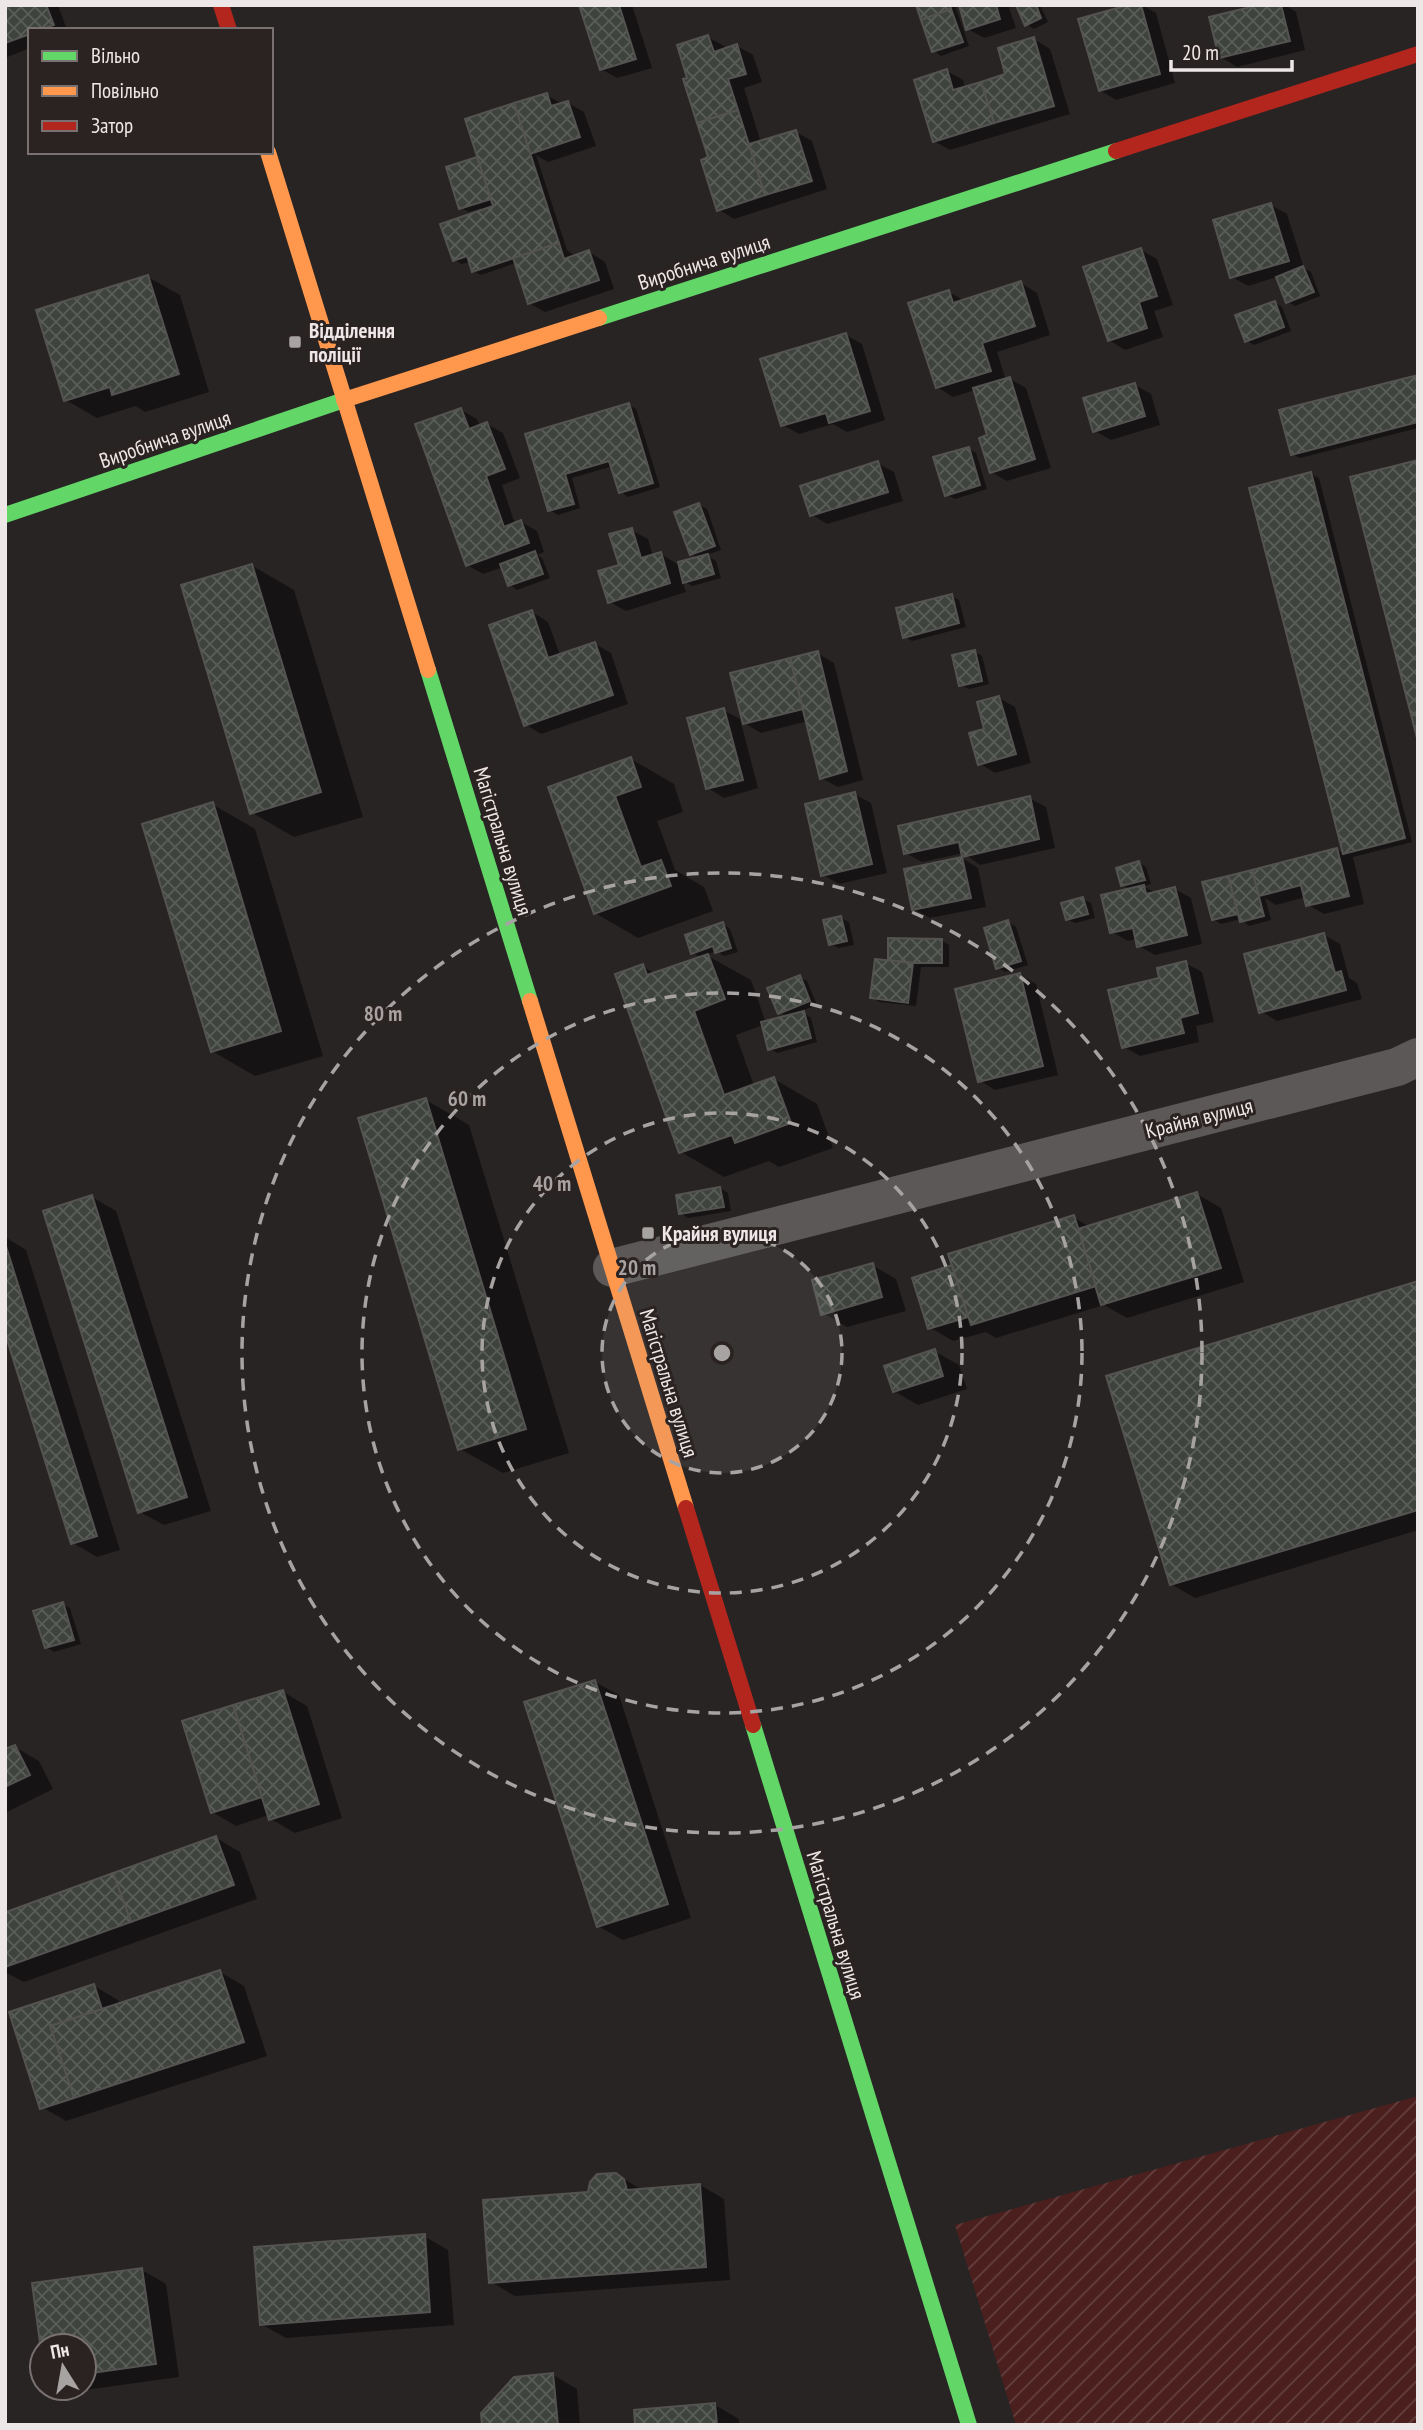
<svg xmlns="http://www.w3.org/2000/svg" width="1423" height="2430" viewBox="0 0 1423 2430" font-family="'PT Sans Narrow',sans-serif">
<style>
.garden{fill:url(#garden-furrows)}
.shadow{fill:#0007}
.building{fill:url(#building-cross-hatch);stroke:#545352;stroke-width:2}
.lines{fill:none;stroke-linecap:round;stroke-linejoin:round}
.street{stroke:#5c5858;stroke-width:38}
.fast{stroke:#63d668;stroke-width:16}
.slow{stroke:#ff974d;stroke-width:16}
.jam{stroke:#b3261e;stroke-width:16}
.ring{fill:none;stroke:#a8a3a3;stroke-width:3.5;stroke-dasharray:12 9}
.poi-dot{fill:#a8a3a3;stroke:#2b2222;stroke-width:2.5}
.labels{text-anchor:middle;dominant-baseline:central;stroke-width:6;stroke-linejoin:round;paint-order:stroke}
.street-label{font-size:21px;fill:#ede7e7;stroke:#2b2222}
.poi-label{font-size:21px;font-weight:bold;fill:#ede7e7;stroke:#2b2222;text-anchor:start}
.centre{fill:#a8a3a3;stroke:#2b2222;stroke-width:3.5}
.ring-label{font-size:21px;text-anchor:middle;font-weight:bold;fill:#a8a3a3;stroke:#2b2222;stroke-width:6;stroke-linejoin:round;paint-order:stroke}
</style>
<defs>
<pattern id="garden-furrows" width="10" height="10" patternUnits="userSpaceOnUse" patternTransform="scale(1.75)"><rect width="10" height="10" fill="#4a1f1e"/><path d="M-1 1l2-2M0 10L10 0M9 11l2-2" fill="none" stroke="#64403f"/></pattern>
<pattern id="building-cross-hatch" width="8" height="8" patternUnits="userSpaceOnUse" patternTransform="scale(1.75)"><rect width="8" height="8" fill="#3e433d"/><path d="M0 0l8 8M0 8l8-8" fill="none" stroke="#5a5e59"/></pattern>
</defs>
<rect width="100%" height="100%" fill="#292424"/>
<path class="garden" d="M1418,2096V2425H1016L955,2225Z"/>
<g class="shadow">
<path d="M5,5H58L67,30H30V48L5,58Z"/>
<path d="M581,5H632L652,68L617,78L601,69Z"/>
<path d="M918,5H955L969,46L941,56L934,51Z"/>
<path d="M960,5H1008L1016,28L984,38L968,29Z"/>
<path d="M1018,5H1040L1048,22L1034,29L1026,24Z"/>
<path d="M1134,5H1142L1156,13L1175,83L1116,100L1100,90Z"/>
<path d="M1267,5H1285L1296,12L1305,50L1237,67L1221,57Z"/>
<path d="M708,37L724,46L725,50L737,46L753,55L762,82L744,88L761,143L796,132L812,141L827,189L734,219L718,209L710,158L690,79Z"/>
<path d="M1034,39L1050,49L1070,114L950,150L934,141L947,71L963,80L965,88L1008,75Z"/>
<path d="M546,95L563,104L568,103L584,112L596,146L548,162L536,155L567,250L576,257L589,252L605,262L614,289L545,312L529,303L516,263L481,275L473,271L470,262L462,264L454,260L482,212L481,208L469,212L461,208L448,168L480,158Z"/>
<path d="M1271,205L1287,214L1304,268L1311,272L1320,296L1295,306L1287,301L1277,277L1248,286L1232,277Z"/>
<path d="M1141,250L1157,259L1173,305L1154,311L1163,337L1125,350L1109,340Z"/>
<path d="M148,277L180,295L209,392L145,412L136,406L97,418L66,400Z"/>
<path d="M1021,283L1037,293L1050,335L997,352L1006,380L1010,379L1026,388L1051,468L1007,481L991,472L990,436L975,390L953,397L937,387L949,292L965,301Z"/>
<path d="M1275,303L1282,307L1291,331L1254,345L1247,341Z"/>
<path d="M846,335L862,344L885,420L847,432L833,424L799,434L783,425Z"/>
<path d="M1418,377V428L1300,458L1292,454Z"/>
<path d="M1135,385L1151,394L1160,425L1111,440L1095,431Z"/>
<path d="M629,405L636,409L660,487L628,497L621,492L613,466L572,478L580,508L558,515L550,510L527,435Z"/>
<path d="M461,410L477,419L480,426L487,424L503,433L520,478L502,485L515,524L521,522L537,531L544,552L537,555L542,558L550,578L517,590L510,585L503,567L483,574L467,565Z"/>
<path d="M968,448L976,453L987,489L955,499L947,495Z"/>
<path d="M877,463L894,472L903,501L827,524L811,514Z"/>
<path d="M1311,474L1319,478L1412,842L1353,857L1364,904L1324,914L1308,905L1306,897L1276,905L1265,898L1271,920L1249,926L1241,919L1221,924L1213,919L1204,883L1337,850L1345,854L1251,489Z"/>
<path d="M699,505L707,509L721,550L707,555L716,561L721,578L692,586L682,580L686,592L626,611L610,602L631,530L648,539L653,556L661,554L677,564L699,559L691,554Z"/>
<path d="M251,565L294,590L363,817L294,837L251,812Z"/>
<path d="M952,596L959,600L966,627L912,641L905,637Z"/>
<path d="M532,612L548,622L560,655L595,644L611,653L628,704L541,734L525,724Z"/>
<path d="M975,652L982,656L989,684L969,689L961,685Z"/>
<path d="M817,653L834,663L863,780L838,787L821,778L808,721L761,733L744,723Z"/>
<path d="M999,698L1015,707L1031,763L995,773L979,763Z"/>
<path d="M723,710L740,719L758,788L724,798L708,788Z"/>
<path d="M631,759L674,784L683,812L657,821L675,870L704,887L713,911L638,938L595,913L550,789Z"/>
<path d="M854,794L871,803L887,873L839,884L823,875Z"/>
<path d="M1029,798L1046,807L1055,848L980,865L963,853L922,862L906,853Z"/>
<path d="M212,804L255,829L323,1056L255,1076L212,1051Z"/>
<path d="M962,858L978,868L986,907L930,918L914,909Z"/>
<path d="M1139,863L1146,867L1151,884L1143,886L1156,893L1175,889L1191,898L1202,944L1155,955L1139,946L1137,939L1128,941L1112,932L1131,890L1123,885Z"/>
<path d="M1083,899L1091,903L1095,918L1075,923L1067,919Z"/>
<path d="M841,918L849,922L854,945L838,948L831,944Z"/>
<path d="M1008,922L1016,927L1028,965L1005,972L998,968Z"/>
<path d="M723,924L730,929L738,952L724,956L716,951L706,955L751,980L766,1023L788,1017L779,1012L799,977L807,981L817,1005L801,1011L811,1018L817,1042L777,1053L769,1048L763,1025L736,1035L754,1086L774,1079L817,1104L833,1148L779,1167L769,1161L724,1177L681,1152L642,966L656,974L701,958L692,952Z"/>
<path d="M1324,935L1340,944L1349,978L1357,983L1362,999L1277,1021L1261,1011Z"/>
<path d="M890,940L942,941L949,945V967H921L916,1006L879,1002L872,997L890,962Z"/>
<path d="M1185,963L1202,972L1214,1022L1196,1026L1199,1042L1140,1056L1124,1047L1161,979Z"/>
<path d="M1020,975L1036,984L1058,1075L995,1090L979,1080Z"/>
<path d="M426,1100L469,1125L569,1453L503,1473L460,1449Z"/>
<path d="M720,1188L728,1193L731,1211L688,1218L681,1213Z"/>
<path d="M1197,1194L1221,1208L1244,1282L1127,1318L1104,1305L996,1338L986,1332L953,1341L929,1327L954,1267L1073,1217L1090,1227Z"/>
<path d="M92,1197L116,1211L211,1511L164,1525L140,1512Z"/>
<path d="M5,1237L26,1250L120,1550L97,1557L73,1543L5,1327Z"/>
<path d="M872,1265L896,1279L906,1311L847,1327L823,1313Z"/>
<path d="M1418,1283V1530L1195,1598L1171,1584Z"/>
<path d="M934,1351L959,1365L967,1389L918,1405L894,1391Z"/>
<path d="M62,1604L70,1608L81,1644L54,1652L46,1647Z"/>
<path d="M595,1682L619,1695L691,1918L623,1940L598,1926Z"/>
<path d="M283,1692L307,1706L342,1818L295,1833L271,1819L269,1815L236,1826L212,1812Z"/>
<path d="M15,1747L39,1761L53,1789L5,1813V1751Z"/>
<path d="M216,1838L240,1852L257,1899L24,1982L5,1972L7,1913Z"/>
<path d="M220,1972L244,1986L267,2056L66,2121L42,2107L94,1986L118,2000L119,2005Z"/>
<path d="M616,2174L642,2190L700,2185L724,2199L730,2280L515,2296L491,2282L589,2193Z"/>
<path d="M424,2236L448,2250L454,2325L286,2338L261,2324Z"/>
<path d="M142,2270L166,2284L179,2377L71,2392L64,2388H84V2346H42Z"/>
<path d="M553,2375L577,2389L580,2425H484Z"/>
<path d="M715,2405L739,2419V2425H637Z"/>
</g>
<g class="building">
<path d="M5,5H46L54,25L40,30H30V34L5,43Z"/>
<path d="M579,5H619L636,59L600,70Z"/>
<path d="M916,5H950L951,9L921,20Z"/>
<path d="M959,5H996L1000,19L966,30Z"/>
<path d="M1016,5H1036L1041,18L1025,26Z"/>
<path d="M1128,5H1141L1160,74L1099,91L1078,19Z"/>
<path d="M1259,5H1281L1290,41L1219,58L1209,17Z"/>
<path d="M951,9L963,42L932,52L921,20Z"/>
<path d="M708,35L714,52L737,44L746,74L728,79L738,110L697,123L683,79L687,78L677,45Z"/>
<path d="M1034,37L1054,106L994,123L981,82L1005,74L998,48Z"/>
<path d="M947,69L953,90L981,82L994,123L933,142L914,80Z"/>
<path d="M547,93L551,106L568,101L580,137L530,154L514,103Z"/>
<path d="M514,103L559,243L472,272L467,256L453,261L440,224L493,206L465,119Z"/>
<path d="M738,110L765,195L717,211L701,160L708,157L697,123Z"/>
<path d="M796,130L812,181L765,195L749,144Z"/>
<path d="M477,157L491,199L459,209L446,167Z"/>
<path d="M1271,203L1289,261L1230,278L1213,220Z"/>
<path d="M559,243L564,259L589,250L599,280L528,304L513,258Z"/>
<path d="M1141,248L1157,296L1139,302L1147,328L1108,341L1083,267Z"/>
<path d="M1303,266L1314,292L1286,303L1276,277Z"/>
<path d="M148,275L179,374L112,395L110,387L64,401L36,310Z"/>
<path d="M1021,281L1035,326L982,343L991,371L936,388L908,303L949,290L953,303Z"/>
<path d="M1275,301L1284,327L1245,342L1235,315Z"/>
<path d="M846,333L870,411L829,423L826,413L781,426L760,359Z"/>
<path d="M1418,375V422L1291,455L1279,410Z"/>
<path d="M1010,377L1035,459L990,473L979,438L987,435L973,388Z"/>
<path d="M1135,383L1145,416L1093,432L1083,398Z"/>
<path d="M629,403L653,483L619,493L609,461L565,474L574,504L548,511L525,434Z"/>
<path d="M461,408L469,429L487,422L505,469L486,476L504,527L521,520L529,543L466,566L415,424Z"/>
<path d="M969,447L980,485L945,496L933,457Z"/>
<path d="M1418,460V742L1350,477Z"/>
<path d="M878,461L888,492L810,516L800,486Z"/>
<path d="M1311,472L1405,838L1343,854L1249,488Z"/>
<path d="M699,503L715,546L690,555L674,512Z"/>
<path d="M632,528L641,558L661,552L670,583L608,603L598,571L619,565L609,534Z"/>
<path d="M535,551L543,574L508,586L500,564Z"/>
<path d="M708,554L714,574L683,583L678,562Z"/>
<path d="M252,564L321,792L250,814L181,585Z"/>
<path d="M952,594L959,623L903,638L896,608Z"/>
<path d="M532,610L548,658L595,642L613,695L524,726L489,625Z"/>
<path d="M975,650L982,681L959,686L952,655Z"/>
<path d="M818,651L847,771L820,779L790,658Z"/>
<path d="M790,658L803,709L743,724L730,673Z"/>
<path d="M999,696L1016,754L978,765L969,733L984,729L977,702Z"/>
<path d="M724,708L743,780L706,789L687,718Z"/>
<path d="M631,757L641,787L615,796L641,867L661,860L671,886L594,914L548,787Z"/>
<path d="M855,792L872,864L821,876L805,804Z"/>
<path d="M1030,796L1039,839L962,857L959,842L904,854L898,826Z"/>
<path d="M213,802L281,1031L211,1052L142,824Z"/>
<path d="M1337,848L1349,896L1306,906L1301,885L1259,896L1252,870Z"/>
<path d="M962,857L971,898L912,910L904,869Z"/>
<path d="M1139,861L1145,880L1121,886L1116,868Z"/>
<path d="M1252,870L1264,916L1240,922L1228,876Z"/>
<path d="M1228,876L1238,914L1212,920L1202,882Z"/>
<path d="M1144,885L1146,894L1175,887L1187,935L1137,947L1133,928L1110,933L1101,895Z"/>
<path d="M1083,897L1088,914L1066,920L1061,903Z"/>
<path d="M841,916L847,941L829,945L823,920Z"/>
<path d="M1008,920L1021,961L996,969L984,928Z"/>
<path d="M723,922L731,948L715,953L713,946L691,954L685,935Z"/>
<path d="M1324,933L1335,973L1341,971L1346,990L1259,1013L1244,954Z"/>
<path d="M888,938L942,939V963H913L888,960Z"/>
<path d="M708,954L725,999L694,1011L724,1095L774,1077L791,1123L735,1143L732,1135L679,1153L615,974L643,964L647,975Z"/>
<path d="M875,959L913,963L908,1003L870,998Z"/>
<path d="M1186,961L1198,1013L1180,1018L1184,1033L1122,1048L1108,990L1159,978L1157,968Z"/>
<path d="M1020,973L1043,1066L978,1082L955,989Z"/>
<path d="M800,975L810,1001L778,1014L767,988Z"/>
<path d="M804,1011L811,1038L768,1050L761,1022Z"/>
<path d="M426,1098L526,1429L458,1450L358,1118Z"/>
<path d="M720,1187L724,1207L679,1214L676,1195Z"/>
<path d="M1197,1192L1221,1268L1101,1305L1078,1229Z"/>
<path d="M92,1195L187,1497L138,1513L43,1211Z"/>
<path d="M1074,1215L1096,1286L971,1325L948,1254Z"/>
<path d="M5,1243L97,1536L71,1544L5,1333Z"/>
<path d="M873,1263L882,1297L821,1315L812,1280Z"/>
<path d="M952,1265L968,1317L928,1329L912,1278Z"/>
<path d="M1418,1281V1510L1170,1585L1106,1376Z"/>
<path d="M935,1349L943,1376L893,1392L884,1366Z"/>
<path d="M63,1602L74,1640L45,1648L33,1611Z"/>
<path d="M595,1680L668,1904L597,1927L524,1702Z"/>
<path d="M283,1690L319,1804L269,1820L233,1705Z"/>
<path d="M233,1705L262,1797L211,1813L182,1721Z"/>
<path d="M15,1745L30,1775L5,1787V1749Z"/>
<path d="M216,1836L234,1885L131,1922L113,1873Z"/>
<path d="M113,1873L131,1922L5,1967L6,1912Z"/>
<path d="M220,1970L244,2042L74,2098L50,2026Z"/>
<path d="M94,1984L102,2009L50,2026L74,2098L40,2109L9,2012Z"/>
<path d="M616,2173L624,2179L627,2190L700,2184L706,2267L489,2283L483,2200L588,2192L590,2182L597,2174Z"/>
<path d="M425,2234L430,2312L260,2325L254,2247Z"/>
<path d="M142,2268L156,2364L84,2374V2346H42V2358L32,2283Z"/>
<path d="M553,2373L558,2425H482L481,2413L514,2377Z"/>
<path d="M715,2403L717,2425H635L634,2410Z"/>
</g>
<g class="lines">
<path class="street" d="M612,1268L1397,1067L1418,1057"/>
<g class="fast">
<path d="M599,318L1116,151"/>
<path d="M5,515L344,400"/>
<path d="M428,670L530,1001"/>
<path d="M753,1725L969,2425"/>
</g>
<g class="slow">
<path d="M268,152L428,670"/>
<path d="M344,400L599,318"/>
<path d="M530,1001L686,1508"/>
</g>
<g class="jam">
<path d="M221,5L229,30"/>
<path d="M1116,151L1418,54"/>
<path d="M686,1508L753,1725"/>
</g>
</g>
<circle cx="722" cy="1353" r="120" fill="#a8a3a3" fill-opacity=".12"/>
<g class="ring">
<circle cx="722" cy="1353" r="120"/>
<circle cx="722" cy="1353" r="240"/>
<circle cx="722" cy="1353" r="360"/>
<circle cx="722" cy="1353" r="480"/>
</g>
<g class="poi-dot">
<rect x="288" y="335" width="14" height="14" rx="3.5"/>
<rect x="641" y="1226" width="14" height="14" rx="3.5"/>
</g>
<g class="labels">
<g class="street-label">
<text transform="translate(704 262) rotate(-18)">Виробнича вулиця</text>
<text transform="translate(165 439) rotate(-19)">Виробнича вулиця</text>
<text transform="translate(503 841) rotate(73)">Магістральна вулиця</text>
<text transform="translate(1199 1118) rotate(-14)">Крайня вулиця</text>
<text transform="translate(669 1383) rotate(73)">Магістральна вулиця</text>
<text transform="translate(836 1925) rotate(73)">Магістральна вулиця</text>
</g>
<g class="poi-label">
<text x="309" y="330">Відділення<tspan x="309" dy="24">поліції</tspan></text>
<text x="662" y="1233">Крайня вулиця</text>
</g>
</g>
<circle cx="722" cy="1353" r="10" class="centre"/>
<g class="ring-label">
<text x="383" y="1021">80 m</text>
<text x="467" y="1106">60 m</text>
<text x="552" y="1191">40 m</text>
<text x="637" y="1275">20 m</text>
</g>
<rect width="1423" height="2430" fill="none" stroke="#ede7e7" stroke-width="14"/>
<rect x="28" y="28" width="245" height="126" fill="#2b2222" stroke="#797171" stroke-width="2"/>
<rect x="42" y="51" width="35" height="10" fill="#63d668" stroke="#797171" stroke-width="2"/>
<text x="91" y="63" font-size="21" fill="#ede7e7">Вільно</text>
<rect x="42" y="86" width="35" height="10" fill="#ff974d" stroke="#797171" stroke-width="2"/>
<text x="91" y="98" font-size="21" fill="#ede7e7">Повільно</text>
<rect x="42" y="121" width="35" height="10" fill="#b3261e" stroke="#797171" stroke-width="2"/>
<text x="91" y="133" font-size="21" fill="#ede7e7">Затор</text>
<g transform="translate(63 2367) rotate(349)"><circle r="33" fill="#2b2222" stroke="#797171" stroke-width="2"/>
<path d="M0-5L12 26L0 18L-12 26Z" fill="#a8a3a3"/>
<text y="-10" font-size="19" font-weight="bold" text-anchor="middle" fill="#ede7e7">Пн</text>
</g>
<path d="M1171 60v10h121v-10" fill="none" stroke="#ede7e7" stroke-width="3.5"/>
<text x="1182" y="60" font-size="21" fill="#ede7e7" stroke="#2b2222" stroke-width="5" paint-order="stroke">20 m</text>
</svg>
